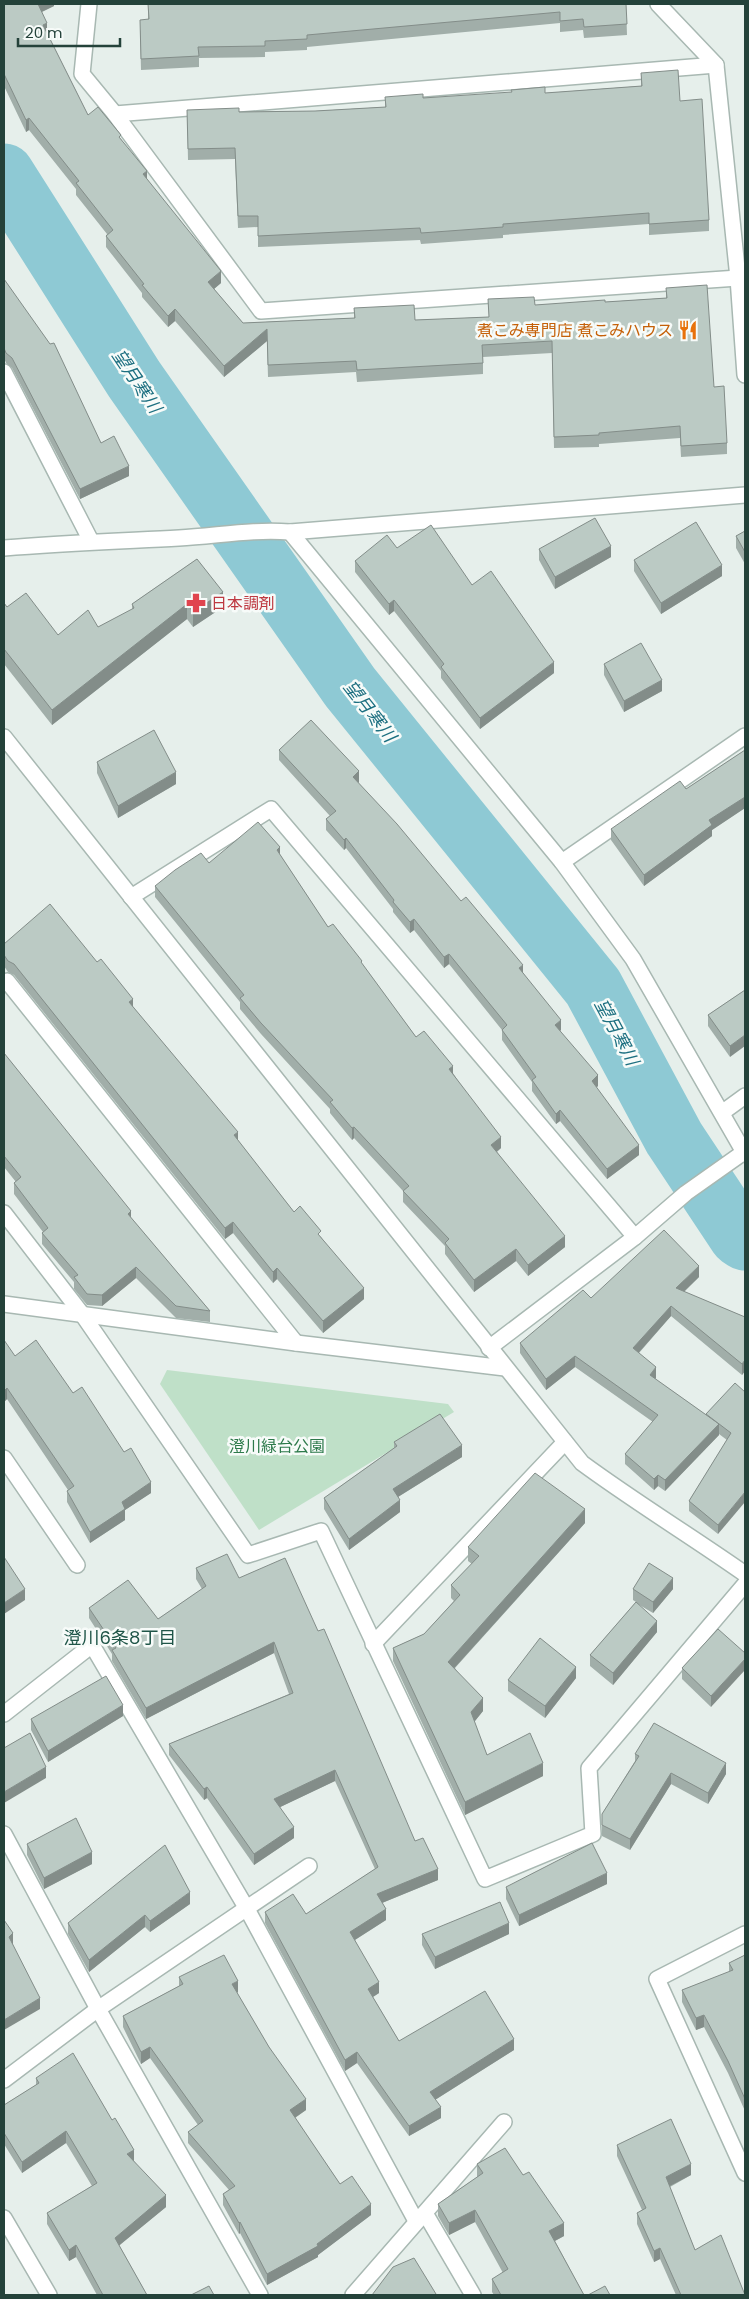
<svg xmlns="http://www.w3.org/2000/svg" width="749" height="2299" viewBox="0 0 749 2299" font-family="Poppins,'Noto Sans JP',sans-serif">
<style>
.green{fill:#bfe0c8}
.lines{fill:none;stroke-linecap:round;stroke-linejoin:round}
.river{stroke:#8ec9d4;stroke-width:61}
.minor-casing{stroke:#a8b8b2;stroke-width:18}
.minor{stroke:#fff;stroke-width:15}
.wall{fill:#a1aea9}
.shaded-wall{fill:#838d89}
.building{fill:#bbcac4;stroke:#838d89}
.labels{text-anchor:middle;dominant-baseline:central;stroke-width:5;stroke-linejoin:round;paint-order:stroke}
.food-label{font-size:16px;fill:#c56008;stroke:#f7fbf9;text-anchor:end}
.health-label{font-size:16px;fill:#be3a42;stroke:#f7fbf9;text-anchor:start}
.park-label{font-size:16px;fill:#2d7a4b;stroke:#f7fbf9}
.water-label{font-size:18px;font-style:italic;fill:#1c6f80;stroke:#f7fbf9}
.neighbourhood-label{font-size:18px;fill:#1f5548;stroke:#f7fbf9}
</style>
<rect width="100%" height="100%" fill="#e6efeb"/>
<path class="green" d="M167,1370L448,1404L454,1412L259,1530L160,1384Z"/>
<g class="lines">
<path class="river" d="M4,174L134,379L350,687L593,987L674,1138L739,1236L745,1240"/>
<defs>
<g id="minor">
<path d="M89,4L82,74L115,114L261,311L738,278"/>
<path d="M658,4L716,65L738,278L745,375"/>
<path d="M115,114L716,65"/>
<path d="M4,372L91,541"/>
<path d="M290,532L562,862L633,959L745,1154"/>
<path d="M4,548C62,543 121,541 179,538C217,536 253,529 290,532L745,495"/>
<path d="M4,737L582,1463C635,1502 691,1536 745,1574"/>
<path d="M562,862L745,736"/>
<path d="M131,897L271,809L635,1237"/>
<path d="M4,982L7,981L296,1343"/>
<path d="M723,1112L745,1096"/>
<path d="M4,1213L82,1314L248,1555L321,1531L485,1879L593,1834L589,1768L745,1584"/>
<path d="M4,1304L296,1343L505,1368"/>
<path d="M489,1348L635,1237L686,1193L744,1152"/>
<path d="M4,1458L77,1565"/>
<path d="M373,1644L565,1442"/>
<path d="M4,1714L92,1645L247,1909L416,2221"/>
<path d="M4,1834L98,2009L260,2295"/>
<path d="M745,1934L657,1979L745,2173"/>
<path d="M4,2080L98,2009L309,1866"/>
<path d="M425,2213L473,2295"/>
<path d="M4,2218L49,2295"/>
<path d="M353,2295L504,2122"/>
</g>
</defs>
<use href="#minor" class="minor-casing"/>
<use href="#minor" class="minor"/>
</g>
<g class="wall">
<path d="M4,4H54V6L42,12L47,33L88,115L121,139L147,179L221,283L214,289L243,323L354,318V308L415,320L489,317L488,299L535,305L605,302L666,298V288L714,387L727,443V454L681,457L680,438L599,444V447L554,448L552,353L483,357V374L357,382L356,372L268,377L267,341L224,377L175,321L168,327L142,297V293L106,247V236L107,234L76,195V189L29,130L26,132L4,86Z"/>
<path d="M148,4H626L627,35L584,38L583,30L560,32V23L307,47V50L265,52V57L199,58V67L141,70L140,31L148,19Z"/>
<path d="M641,73L680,101L709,220V231L649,235V224L503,235V238L435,243L421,244L420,240L258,247V227L238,228L235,159L188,160L187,110L239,112L315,111L385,107V97L423,98L545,93L641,86Z"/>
<path d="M4,279L101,443L129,476L80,499L12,368L6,363L4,358Z"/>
<path d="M745,531V564L736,548V536Z"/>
<path d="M397,548L472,585L554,673L480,729L441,678V671L394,611L389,615L355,572V561Z"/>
<path d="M539,549L611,557L555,589L539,560Z"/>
<path d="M197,559L223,607L193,627L187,619L52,725L4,664V603L7,607L58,635L98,627L132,610V604Z"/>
<path d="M634,560L722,576L661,614L634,571Z"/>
<path d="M604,664L662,691L624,712L604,675Z"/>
<path d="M745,739V808L712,830V836L644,886L611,840V829L686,789L745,750Z"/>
<path d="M279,750L359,782L358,783L523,973L561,1030L560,1031L598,1086L596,1087L639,1155L607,1179L560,1121L556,1124L532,1091V1082L502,1040V1030L449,964L444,968L414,930L410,933L393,912V909L346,848L344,850L326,830V819L330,816L279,760Z"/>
<path d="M97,762L176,784L118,818L97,773Z"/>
<path d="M280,855L328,927L362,964L416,1037L453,1073L501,1148L497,1152L565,1247L528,1276L516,1261L474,1292L445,1254V1246L403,1202V1191L354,1138L352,1140L330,1113V1109L261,1034L240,1009V1002L155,897V886L209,863Z"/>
<path d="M4,944L133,1007L294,1212L321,1237L364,1299L323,1333L277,1279L273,1283L233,1233L225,1239L14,975L8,972L4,966Z"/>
<path d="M745,990L730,1057L708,1026V1015Z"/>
<path d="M4,1053L131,1218L210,1311V1322L176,1318L136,1278L102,1306L87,1305L74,1289V1282L42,1244V1233L43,1232L14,1194V1183L16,1182L4,1167Z"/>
<path d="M699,1277L684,1292L745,1317V1371L742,1375L671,1316L639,1353L656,1378L655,1379L706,1415V1414L745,1392L718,1534L689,1511V1501L727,1440L719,1434V1435L665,1491L658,1486L654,1490L625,1464V1454L653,1422L575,1367L546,1390L520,1353V1343L591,1298Z"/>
<path d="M15,1356L73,1393L124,1452L151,1493L125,1510V1520L90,1543L67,1502V1491L68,1490L7,1399L4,1402Z"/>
<path d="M394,1442L462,1457L398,1497L400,1512L349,1550L324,1509V1498L394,1448Z"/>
<path d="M585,1523L455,1668L483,1711L474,1722L487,1755L543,1776L465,1815L393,1661V1648L424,1634L454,1601L451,1598V1585L472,1564L468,1561V1547Z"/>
<path d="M196,1568L239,1578L415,1841L438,1880L382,1903L386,1920L355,1940L379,1993L373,1997L399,2041L514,2050L435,2100L441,2118L409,2136L357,2063L345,2071L265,1923V1912L306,1914L375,1869L335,1781L280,1807L294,1838L254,1865L207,1798L204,1800L169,1755V1744L289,1694L274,1653L146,1719L112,1661V1654L89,1618V1608L158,1619L202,1589L196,1579Z"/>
<path d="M633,1589H673L653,1613L636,1603L657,1632L613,1685L590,1666V1655L636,1602L633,1600Z"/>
<path d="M718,1629L711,1707L682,1679V1668Z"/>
<path d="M576,1678L545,1718L508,1691V1680Z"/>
<path d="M123,1716L48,1762L31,1730V1719Z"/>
<path d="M635,1754L726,1774L708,1804L671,1784L630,1850L602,1836V1814L635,1761Z"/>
<path d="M27,1844L92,1864L44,1889L27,1855Z"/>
<path d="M607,1884L519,1926L506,1899V1887Z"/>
<path d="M190,1904L150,1932L145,1927L89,1972L68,1934V1923Z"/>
<path d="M422,1934H509L435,1969L422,1945Z"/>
<path d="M745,1955V2111L728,2073L704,2027L696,2030L682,2002V1990L729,1972V1963Z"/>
<path d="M179,1977L238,1992L237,1993L306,2110L295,2118L340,2184L371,2215L318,2255V2257L267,2285L240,2233L239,2234L223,2205V2194L229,2190L188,2143V2132L198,2125L150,2058L141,2064L123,2027V2016L179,1986Z"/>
<path d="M36,2078L134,2161L166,2207L119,2245L147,2295H97L76,2257L69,2261L47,2224V2213L92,2186L66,2143L22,2173L4,2144V2105L36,2085Z"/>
<path d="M617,2145L691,2175L670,2187L695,2250L745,2295H676L660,2259L654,2262L637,2224V2213L642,2210L617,2156Z"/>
<path d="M477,2164L564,2236L555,2241L584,2295H494L492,2292V2279L503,2273L475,2222L449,2235L438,2216V2204L477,2177Z"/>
</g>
<g class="shaded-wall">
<path d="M37,4H54V6L37,14Z"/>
<path d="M47,23V35L43,25Z"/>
<path d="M29,118V130L26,132V120Z"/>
<path d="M147,171V183L143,174Z"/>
<path d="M221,271V283L208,294V282Z"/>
<path d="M175,309V321L168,327V316Z"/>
<path d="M267,329V341L224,377V366Z"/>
<path d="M129,466V476L80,499V489Z"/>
<path d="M5,469V480L4,481V470Z"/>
<path d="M611,546V557L555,589V577Z"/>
<path d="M722,565V576L661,614V603Z"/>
<path d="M223,592V607L193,627V612Z"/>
<path d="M394,600V611L389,615V604Z"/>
<path d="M187,604V619L52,725V710Z"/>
<path d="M554,662V673L480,729V718Z"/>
<path d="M662,680V691L624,712V701Z"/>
<path d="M359,771V782L353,788V777Z"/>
<path d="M176,772V784L118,818V806Z"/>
<path d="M745,797V808L712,830V836L644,886V875L709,820Z"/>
<path d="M346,838V848L344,850V840Z"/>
<path d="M280,847V858L277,850Z"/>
<path d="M414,919V930L410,933V922Z"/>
<path d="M449,954V964L444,968V957Z"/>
<path d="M523,965V976L519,968Z"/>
<path d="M133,999V1010L129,1002Z"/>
<path d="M561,1020V1030L555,1035V1025Z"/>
<path d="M745,1035V1046L730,1057V1046Z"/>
<path d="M453,1066V1077L449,1069Z"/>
<path d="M598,1075V1086L592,1092V1081Z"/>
<path d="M560,1110V1121L556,1124V1114Z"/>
<path d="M354,1127V1138L352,1140V1128Z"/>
<path d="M238,1132V1143L234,1135Z"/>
<path d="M501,1137V1148L491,1156V1145Z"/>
<path d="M639,1145V1155L607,1179V1169Z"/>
<path d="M131,1211V1223L128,1214Z"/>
<path d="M233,1222V1233L225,1239V1228Z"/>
<path d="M565,1236V1247L528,1276V1265Z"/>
<path d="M516,1249V1261L474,1292V1280Z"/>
<path d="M699,1266V1277L676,1299V1288Z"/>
<path d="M136,1267V1278L102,1306V1295Z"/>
<path d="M277,1268V1279L273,1283V1272Z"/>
<path d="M364,1288V1299L323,1333V1321Z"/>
<path d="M671,1306V1316L633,1359V1348Z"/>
<path d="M575,1356V1367L546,1390V1379Z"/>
<path d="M745,1360V1371L742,1375V1364Z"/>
<path d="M656,1367V1378L650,1386V1375Z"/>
<path d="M7,1388V1399L4,1402V1391Z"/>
<path d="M719,1424V1435L665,1491V1480Z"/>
<path d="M462,1445V1457L393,1500V1489Z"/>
<path d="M658,1475V1486L654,1490V1479Z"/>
<path d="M151,1482V1493L125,1510V1520L90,1543V1532L122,1502Z"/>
<path d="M745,1492V1502L718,1534V1525Z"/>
<path d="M400,1500V1512L349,1550V1539Z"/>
<path d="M585,1509V1523L448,1675V1662Z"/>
<path d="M673,1578V1589L653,1613V1602Z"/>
<path d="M25,1589V1600L4,1614V1603Z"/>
<path d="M657,1621V1632L613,1685V1673Z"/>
<path d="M274,1642V1653L146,1719V1708Z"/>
<path d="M745,1659V1670L711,1707V1696Z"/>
<path d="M576,1667V1678L545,1718V1706Z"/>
<path d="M483,1698V1711L471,1726V1712Z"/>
<path d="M123,1705V1716L48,1762V1751Z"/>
<path d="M543,1763V1776L465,1815V1802Z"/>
<path d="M726,1763V1774L708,1804V1793Z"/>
<path d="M46,1767V1778L4,1803V1792Z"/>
<path d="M335,1770V1781L274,1810V1799Z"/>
<path d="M671,1773V1784L630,1850V1839Z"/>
<path d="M207,1787V1798L204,1800V1789Z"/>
<path d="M294,1827V1838L254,1865V1854Z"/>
<path d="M92,1852V1864L44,1889V1878Z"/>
<path d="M438,1869V1880L377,1905V1894Z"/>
<path d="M607,1873V1884L519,1926V1915Z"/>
<path d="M190,1892V1904L150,1932V1921Z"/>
<path d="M386,1909V1920L350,1943V1932Z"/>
<path d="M145,1915V1927L89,1972V1960Z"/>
<path d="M509,1923V1934L435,1969V1957Z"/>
<path d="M13,1933V1944L9,1947V1937Z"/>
<path d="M238,1981V1992L232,1995V1984Z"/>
<path d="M379,1982V1993L368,2000V1989Z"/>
<path d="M40,1998V2009L4,2030V2020Z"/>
<path d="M704,2015V2027L696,2030V2018Z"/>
<path d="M514,2039V2050L430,2103V2092Z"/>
<path d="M150,2047V2058L141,2064V2052Z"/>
<path d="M357,2052V2063L345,2071V2060Z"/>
<path d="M306,2099V2110L290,2121V2110Z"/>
<path d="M441,2107V2118L409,2136V2126Z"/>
<path d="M66,2131V2143L22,2173V2162Z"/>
<path d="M134,2150V2161L127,2165V2154Z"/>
<path d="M691,2164V2175L666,2188V2177Z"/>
<path d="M166,2195V2207L115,2249V2238Z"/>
<path d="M371,2204V2215L318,2255V2257L267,2285V2274L317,2244Z"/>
<path d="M475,2210V2222L449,2235V2223Z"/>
<path d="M240,2222V2233L239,2234V2223Z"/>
<path d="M564,2223V2236L549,2244V2231Z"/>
<path d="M76,2245V2257L69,2261V2250Z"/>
<path d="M660,2248V2259L654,2262V2251Z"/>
</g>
<g class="building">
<path d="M4,4H38L47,23L43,25L88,115L98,107L121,135L119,137L147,171L143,174L221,271L208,282L243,323L355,318L354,308L414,305L415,320L489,317L488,299L534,297L535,305L605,300V302L667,298L666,288L707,285L714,387L724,386L727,443L681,446L680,426L599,433V435L554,437L552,341L482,345L483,363L357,370L356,361L268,365L267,329L224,366L175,309L168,316L142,285L144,284L106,236L113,230L76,183L79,181L29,118L26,120L4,74Z"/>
<path d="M148,4H626L627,24L584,27L583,19L560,21V12L307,35V39L265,41V46L198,47L199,56L141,59L140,20L149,19Z"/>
<path d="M678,70L680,101L702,99L709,220L649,224V213L503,224V227L435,232L421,233L420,228L258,236V216H238L235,148L188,149L187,110L239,108V112L315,111L386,107L385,97L423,94V98L512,92L511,90L545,87V93L642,86L641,73Z"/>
<path d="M4,279L50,344L54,343L101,443L114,436L129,466L80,489L12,358L6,353L4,348Z"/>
<path d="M595,518L611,546L555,577L539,549Z"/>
<path d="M696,522L722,565L661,603L634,560Z"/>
<path d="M431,525L472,585L491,571L554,662L480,718L441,667L444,664L394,600L389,604L355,561L387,535L397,548Z"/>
<path d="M745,531V552L736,536Z"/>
<path d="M197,559L223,592L193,612L187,604L52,710L4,649V603L7,607L26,593L58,635L88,610L98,627L134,608L132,604Z"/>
<path d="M641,643L662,680L624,701L604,664Z"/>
<path d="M311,720L359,771L353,777L397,824L461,901L466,897L523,965L519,968L561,1020L555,1025L598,1075L592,1081L639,1145L607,1169L560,1110L556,1114L532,1080L536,1077L502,1030L507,1025L449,954L444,957L414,919L410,922L393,902L394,900L346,838L344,840L326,819L336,811L279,750Z"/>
<path d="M154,730L176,772L118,806L97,762Z"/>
<path d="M745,750V797L709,820L712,825L644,875L611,829L680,781L686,789Z"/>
<path d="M258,822L280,847L277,850L328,927L333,924L362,961L361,962L416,1037L424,1031L453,1066L449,1069L501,1137L491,1145L565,1236L528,1265L516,1249L474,1280L445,1243L449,1239L403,1191L409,1186L354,1127L352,1128L330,1102L333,1100L261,1023L240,998L244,995L155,886L175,870L201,853L209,863Z"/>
<path d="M50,904L97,962L101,959L133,999L129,1002L238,1132L234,1135L294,1212L300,1206L321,1231L318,1234L364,1288L323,1321L277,1268L273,1272L233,1222L225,1228L14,964L8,961L4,955V944Z"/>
<path d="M745,990V1035L730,1046L708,1015Z"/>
<path d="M4,1053L131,1211L128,1214L210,1311L176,1306L136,1267L102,1295L87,1294L74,1277L78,1275L42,1233L48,1228L14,1183L21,1177L4,1156Z"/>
<path d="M664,1230L699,1266L676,1288L745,1317V1360L742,1364L671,1306L633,1348L656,1367L650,1375L719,1424L665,1480L658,1475L654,1479L625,1454L658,1415L575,1356L546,1379L520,1343L583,1290L591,1298Z"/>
<path d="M4,1340L15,1356L36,1340L73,1393L82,1387L124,1452L131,1448L151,1482L122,1502L125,1509L90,1532L67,1491L74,1486L7,1388L4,1391Z"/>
<path d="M735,1383L745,1392V1492L718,1525L689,1501L731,1433L706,1414Z"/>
<path d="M440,1414L462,1445L393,1489L400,1500L349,1539L324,1498L397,1446L394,1442Z"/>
<path d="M535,1473L585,1509L448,1662L483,1698L471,1712L487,1755L530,1733L543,1763L465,1802L393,1648L424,1634L460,1595L451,1585L479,1556L468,1547Z"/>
<path d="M227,1554L239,1578L285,1558L318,1631L324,1629L415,1841L423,1838L438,1869L377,1894L386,1909L350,1932L379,1982L368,1989L399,2041L485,1991L514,2039L430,2092L441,2107L409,2126L357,2052L345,2060L265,1912L293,1894L306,1914L378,1867L335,1770L274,1799L294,1827L254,1854L207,1787L204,1789L169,1744L293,1693L274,1642L146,1708L112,1650L116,1648L89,1608L128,1580L158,1619L206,1586L196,1568Z"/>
<path d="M4,1557L25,1589L4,1603Z"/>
<path d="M649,1563L673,1578L653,1602L633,1589Z"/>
<path d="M636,1602L657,1621L613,1673L590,1655Z"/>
<path d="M718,1629L745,1653V1659L711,1696L682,1668Z"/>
<path d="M540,1638L576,1667L545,1706L508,1680Z"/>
<path d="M106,1676L123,1705L48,1751L31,1719Z"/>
<path d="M654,1723L726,1763L708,1793L671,1773L630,1839L602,1825V1814L639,1756L635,1754Z"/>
<path d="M30,1733L46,1767L4,1792V1748Z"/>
<path d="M76,1818L92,1852L44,1878L27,1844Z"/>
<path d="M592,1843L607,1873L519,1915L506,1887Z"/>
<path d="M165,1845L190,1892L150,1921L145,1915L89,1960L68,1923Z"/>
<path d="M500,1902L509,1923L435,1957L422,1934Z"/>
<path d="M4,1920L13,1933L9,1937L40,1998L4,2020Z"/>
<path d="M224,1955L238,1981L232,1984L269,2047L306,2099L290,2110L340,2184L352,2176L371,2204L317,2244L318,2246L267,2274L240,2222L239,2223L223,2194L235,2186L188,2132L203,2121L150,2047L141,2052L123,2016L183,1984L179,1977Z"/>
<path d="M745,1955V2099L728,2061L704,2015L696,2018L682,1990L733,1970L729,1963Z"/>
<path d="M73,2053L112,2120L115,2118L134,2150L127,2154L166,2195L115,2238L147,2295H103L76,2245L69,2250L47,2213L97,2183L66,2131L22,2162L4,2133V2105L39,2083L36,2078Z"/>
<path d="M671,2119L691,2164L666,2177L695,2250L721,2235L745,2295H681L660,2248L654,2251L637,2213L646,2208L617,2145Z"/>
<path d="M505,2148L523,2175L529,2172L564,2223L549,2231L584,2295H501L492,2279L508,2269L475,2210L449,2223L438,2204L483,2173L477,2164Z"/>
<path d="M414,2258L436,2294L434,2295H372L393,2267Z"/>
<path d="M209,2286L214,2295H191Z"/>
<path d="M605,2286L610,2295H588Z"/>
</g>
<defs>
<symbol id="restaurant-bare" viewBox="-9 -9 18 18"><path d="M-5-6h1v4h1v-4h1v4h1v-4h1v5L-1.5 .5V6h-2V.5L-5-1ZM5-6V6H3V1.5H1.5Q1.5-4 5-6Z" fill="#e8710a" stroke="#f7fbf9" stroke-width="2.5" paint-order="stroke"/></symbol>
<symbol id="pharmacy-bare" viewBox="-9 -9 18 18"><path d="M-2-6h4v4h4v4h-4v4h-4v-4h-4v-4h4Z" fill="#e0444e" stroke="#f7fbf9" stroke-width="2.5" paint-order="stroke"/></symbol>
</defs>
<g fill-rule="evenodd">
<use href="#restaurant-bare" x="674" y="316" width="28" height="28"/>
<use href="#pharmacy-bare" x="182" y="589" width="28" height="28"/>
</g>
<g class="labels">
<g class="food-label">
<text x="673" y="330">煮こみ専門店 煮こみハウス</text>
</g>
<g class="health-label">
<text x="211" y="603">日本調剤</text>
</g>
<g class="park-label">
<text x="277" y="1446">澄川緑台公園</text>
</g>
<g class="water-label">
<text transform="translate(137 381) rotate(56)">望月寒川</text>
<text transform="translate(370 711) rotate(52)">望月寒川</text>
<text transform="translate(617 1032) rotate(62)">望月寒川</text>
</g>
<g class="neighbourhood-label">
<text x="120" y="1637">澄川6条8丁目</text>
</g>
</g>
<rect width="749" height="2299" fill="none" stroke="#24423a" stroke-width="10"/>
<path d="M18 38v8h102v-8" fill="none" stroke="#24423a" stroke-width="2.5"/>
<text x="25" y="38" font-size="15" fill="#24423a" stroke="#f7fbf9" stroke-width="4" paint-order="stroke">20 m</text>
</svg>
